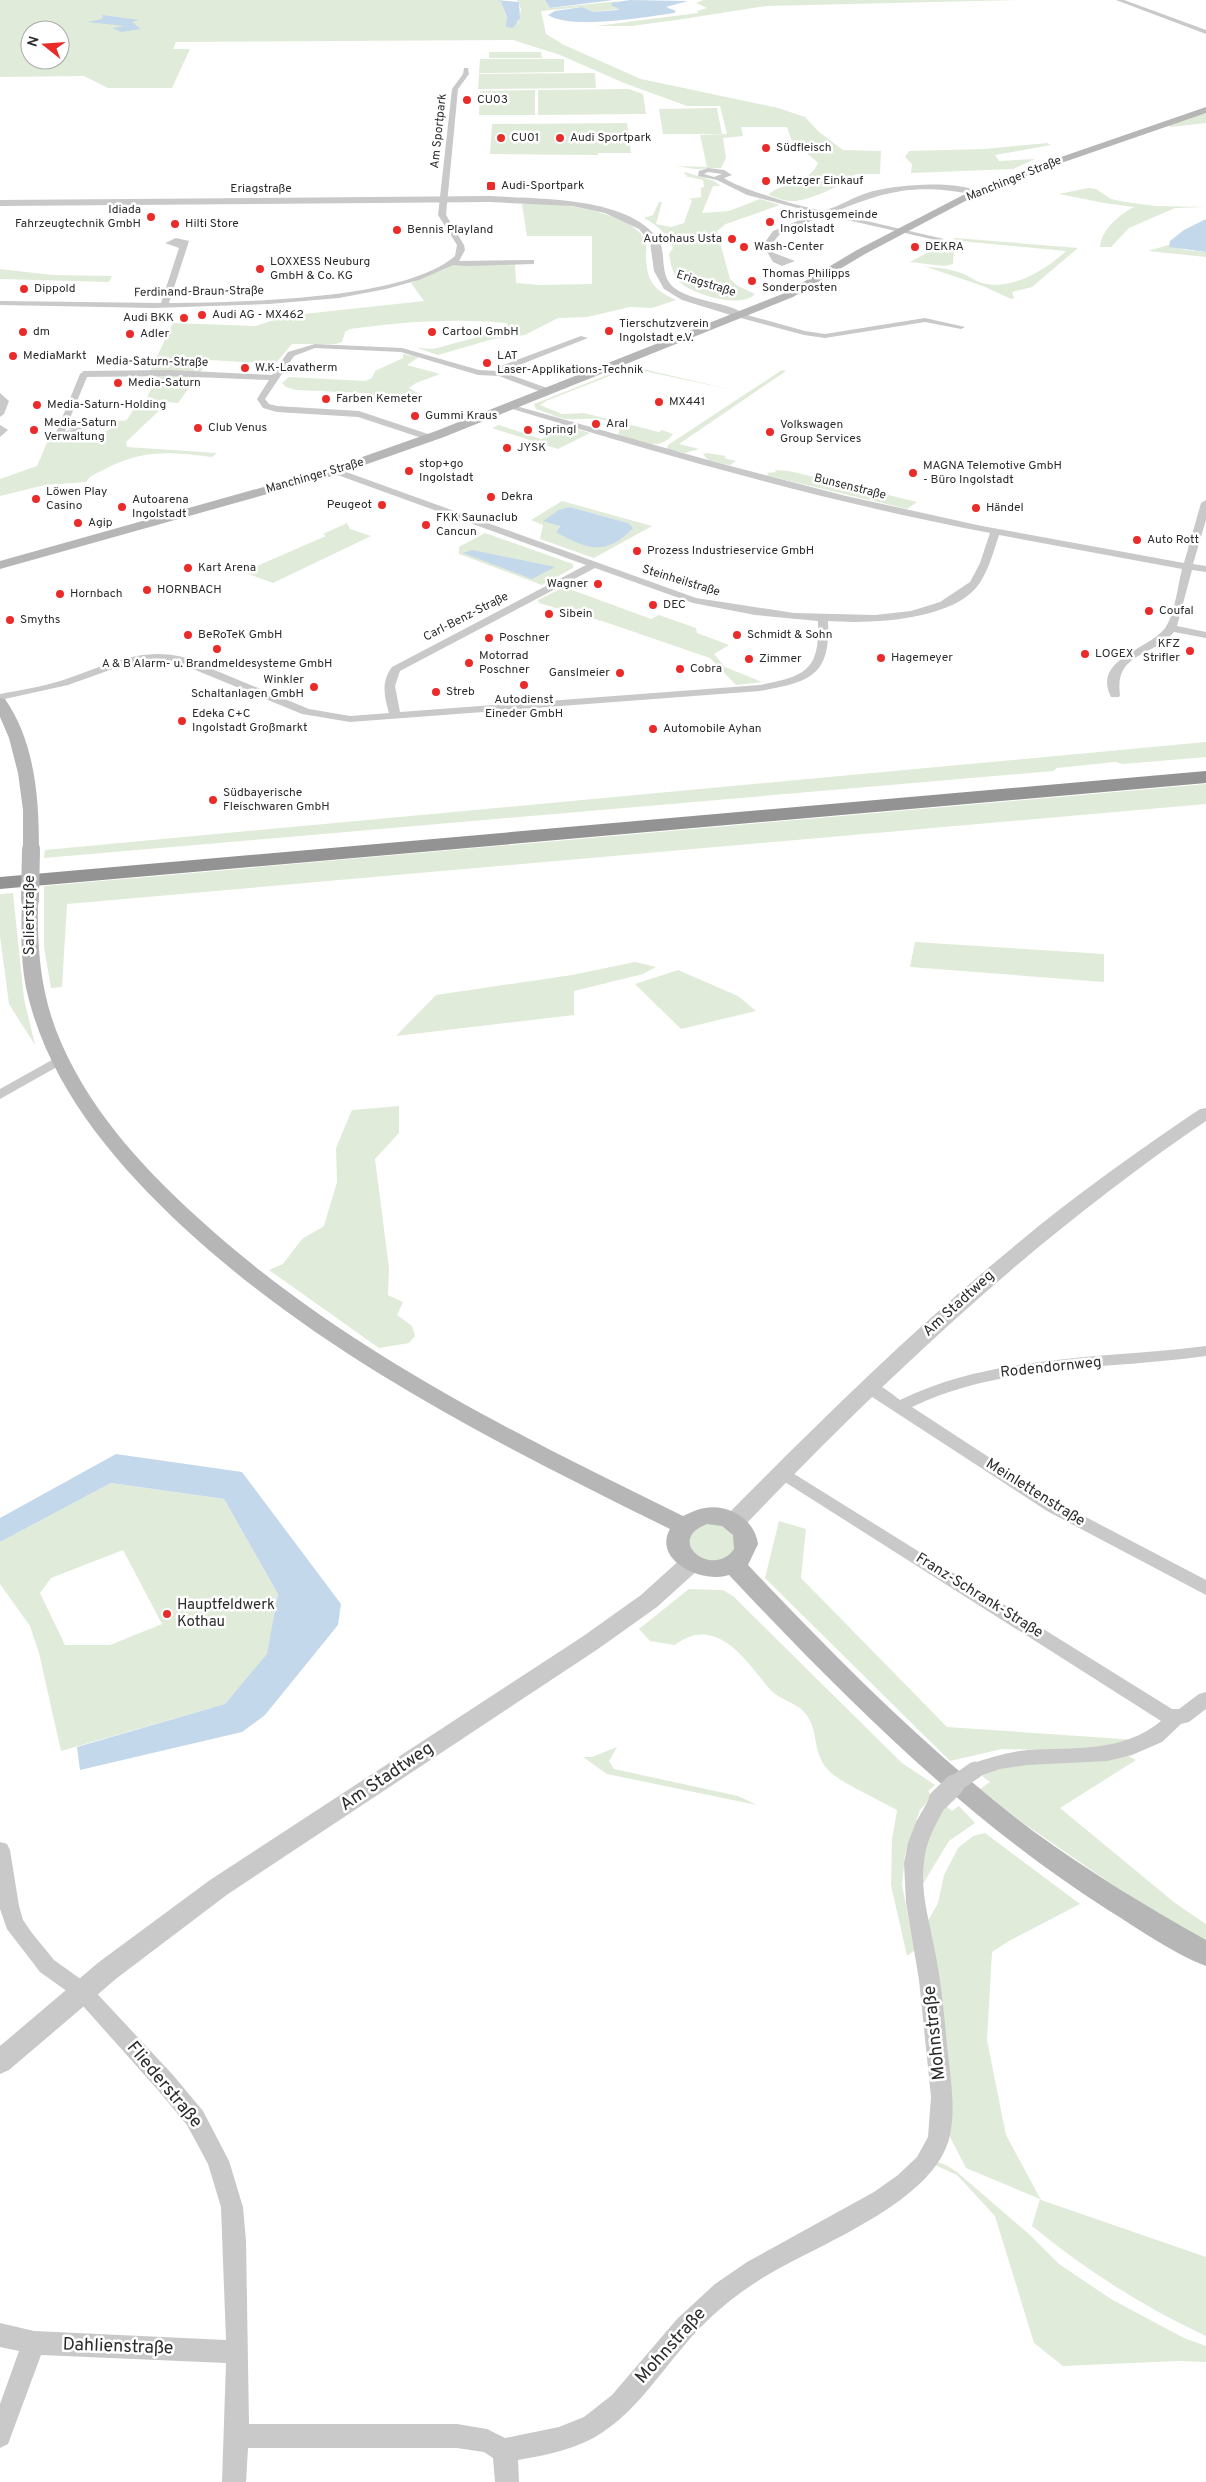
<svg xmlns="http://www.w3.org/2000/svg" width="1206" height="2482" viewBox="0 0 1206 2482" font-family="Overpass,sans-serif">
<style>
.green{fill:#e1ebd9;fill-rule:evenodd}
.water{fill:#c4d8eb}
.lines{fill:none;stroke-linecap:round;stroke-linejoin:round}
.minor{fill:#c9c9c9;fill-rule:evenodd}
.tertiary{fill:#c9c9c9;fill-rule:evenodd}
.secondary{fill:#b6b6b6;fill-rule:evenodd}
.motorway{fill:#939393;fill-rule:evenodd}
.minor-bridge-far1{stroke:#c9c9c9;stroke-width:17}
.minor-bridge{stroke:#c9c9c9;stroke-width:21}
.secondary-bridge{stroke:#b6b6b6;stroke-width:18}
.poi-dot{fill:#e92c29;stroke:#fff;stroke-width:2}
.labels{text-anchor:middle;dominant-baseline:central;stroke-width:5;stroke-linejoin:round;paint-order:stroke}
.far-poi-label{font-size:12px;fill:#2c2c2c;stroke:#fff;text-anchor:start}
.far-street-label{font-size:12px;fill:#2c2c2c;stroke:#fff}
.street-label{font-size:15px;fill:#2c2c2c;stroke:#fff}
.poi-label{font-size:15px;fill:#2c2c2c;stroke:#fff;text-anchor:start}
.near-street-label{font-size:18px;fill:#2c2c2c;stroke:#fff}
</style>
<rect width="100%" height="100%" fill="#fff"/>
<g class="green">
<path d="M0,0H497L501,2L507,18L518,23L521,10L519,2L516,0H545L550,8L630,0L616,2L615,7L620,9L593,12L582,7L541,11L546,34L564,45L641,79L778,108L805,117L819,132L843,150L881,151L880,174H856C846,184 804,203 791,201C783,201 775,197 768,195C783,181 808,186 818,163L791,139L787,127H741L743,136L723,138L726,158L721,168L695,169L676,166L707,167L700,135L727,134L720,106H687L624,83L560,55L513,40L176,42L173,49H190L172,88H108L84,76L0,77ZM30,30H60V60H30Z"/>
<path d="M703,0H1023L766,6L683,19L632,26H596L698,13L697,11L707,8L696,3Z"/>
<path d="M489,52H541L542,58H489Z"/>
<path d="M480,59H564V72L479,73Z"/>
<path d="M595,73L596,88L478,89L479,74Z"/>
<path d="M629,89L643,94L646,114L538,115V90Z"/>
<path d="M535,90V115H479L480,91Z"/>
<path d="M717,108L722,134H663L659,109Z"/>
<path d="M1203,113L1206,114V123L1170,127V125Z"/>
<path d="M627,123L631,153H598V155L490,154L492,124Z"/>
<path d="M1047,143L1051,145L995,155L999,161L1035,159L1013,169L911,173L912,164L905,157L909,151L984,149Z"/>
<path d="M685,172L714,181L721,186H713L702,213L729,211L760,199L780,205L726,224L717,231L730,279L738,286L755,294C741,309 693,295 680,282C672,274 671,264 669,254L673,248C668,234 657,225 644,218L653,215L659,202H662L656,224L671,227L684,223L692,200L688,199L701,197V188L704,187L703,180L685,176L688,175L684,174Z"/>
<path d="M1088,188L1096,189L1111,199L1125,202L1156,206L1206,207L1175,208L1129,228L1111,247H1100C1101,230 1120,214 1134,207L1104,203L1059,194Z"/>
<path d="M542,203C569,205 634,213 646,242C647,246 646,253 646,257C647,282 654,290 676,300L652,308L630,307L587,317L558,318L525,335L493,339L438,355L417,348L433,349L478,337L508,325L506,323C454,318 402,322 350,329L345,332L342,342L336,344H292L275,364L209,360L178,403L146,400L157,375L150,371L173,323L256,326L285,316L424,301L411,283L453,264H515L516,283L539,285L592,284V236H527L522,204Z"/>
<path d="M956,238L1078,248L1032,287L1012,292L1014,298L1011,299L983,286L924,266C935,268 947,268 958,272C967,274 974,281 982,283C1011,291 1046,270 1066,251L970,242L952,239Z"/>
<path d="M947,242L961,245L954,250L953,264L944,266L910,262Z"/>
<path d="M1168,245L1185,250L1206,252V257L1148,251Z"/>
<path d="M0,269L52,275L112,276L109,282L0,279Z"/>
<path d="M403,354L419,357L407,365L440,374L416,383L409,388L419,394C403,400 389,407 373,398L374,395L365,393L296,390L286,387L282,383L289,377L365,381L372,378L375,371L403,358Z"/>
<path d="M630,366L733,390L630,368L546,401L540,405L562,414L584,413L659,432L662,430L673,434C660,453 636,440 618,435L620,428C606,415 584,420 567,419C557,418 546,412 536,409L534,404Z"/>
<path d="M782,370L786,371L679,444L699,449L685,453L667,449L668,445Z"/>
<path d="M137,403L164,406L126,442L127,447L217,453L212,457C170,452 144,449 105,469C98,473 90,475 86,482L45,485L0,496V479L37,466L49,438H82L109,430L114,422L127,420Z"/>
<path d="M499,425L541,439C552,433 562,434 573,428L590,433L558,449L492,428Z"/>
<path d="M707,453L726,456L724,458L736,461L730,465L748,469L709,461L703,454Z"/>
<path d="M775,470L789,471L917,502L907,509L769,476L767,473L776,472Z"/>
<path d="M562,501L652,526L594,558L540,539L543,525L531,520ZM570,507L628,523L556,532Z"/>
<path d="M347,523L350,529L371,536L273,583L243,572L326,536L323,534Z"/>
<path d="M485,533L573,564V568L542,585L459,554V547Z"/>
<path d="M564,587L651,619L659,615L696,628L697,633L729,645L714,654L725,667L762,682L736,685L710,658L605,622L539,603L538,600Z"/>
<path d="M1206,742V757L1123,764L1115,762L1057,768L1053,771L44,858L45,850Z"/>
<path d="M1206,784V804L67,904L62,987L51,988L44,947V886Z"/>
<path d="M13,893L24,999L35,1045L9,1004L0,936V894Z"/>
<path d="M915,942L1104,954V982L910,967Z"/>
<path d="M635,962L656,967L643,974L574,991V1015L396,1036L436,995L572,975Z"/>
<path d="M678,970L738,996L756,1011L681,1029L635,984Z"/>
<path d="M399,1106V1133L375,1159L389,1268L388,1295L403,1302L397,1315L412,1326L415,1336L409,1343L379,1348L269,1270L283,1264L302,1239L324,1226L337,1182L336,1148L352,1110Z"/>
<path d="M111,1483L224,1499L278,1594L268,1654L225,1704L61,1751L39,1653L30,1626L0,1584V1542ZM123,1550L162,1624L110,1645H65L40,1593L51,1578Z"/>
<path d="M779,1521L806,1529L801,1578L947,1727L1137,1740L1079,1751L1002,1749L950,1761L765,1578Z"/>
<path d="M703,1523L724,1524L742,1543L722,1563L696,1560L685,1540Z"/>
<path d="M689,1589L723,1590L733,1596L902,1763L935,1785L928,1791L933,1796L920,1810L905,1854L902,1885L915,1950L907,1956L891,1885L892,1840L897,1810C881,1801 842,1783 830,1772C812,1754 819,1735 808,1717C799,1703 785,1702 774,1693C768,1689 764,1681 759,1676C738,1649 710,1618 675,1645L650,1641L639,1629Z"/>
<path d="M617,1747L609,1761L614,1769L738,1796L757,1805L607,1774L583,1757H592Z"/>
<path d="M1128,1756L1136,1760L1060,1808L1175,1903L1206,1924V1946L1183,1933L1023,1823L980,1789L990,1782L982,1776L1011,1764L1099,1761Z"/>
<path d="M946,1806L952,1811L959,1806L975,1823L949,1841L921,1887C919,1854 928,1832 946,1806Z"/>
<path d="M985,1833L1080,1904L1009,1941L992,1952L987,2040L1006,2135L1041,2200L1206,2257V2336C1143,2307 1086,2270 1032,2226L1040,2199L966,2168L950,2137L937,1993L924,1928L938,1903L944,1875L958,1848L973,1836Z"/>
<path d="M937,2162L946,2165L957,2172L1030,2235L1059,2264L1111,2299L1184,2338L1206,2346V2362L1179,2361L1063,2366L1034,2343L995,2216L957,2175L935,2165Z"/>
</g>
<g class="water">
<path d="M497,0L519,2L520,18L513,28L506,27L507,17L501,2Z"/>
<path d="M545,0H614L550,8Z"/>
<path d="M630,0L688,1L666,7L676,11L674,13C647,17 570,30 548,15L555,11L582,7L593,12L617,10L619,9L611,5L612,3Z"/>
<path d="M103,15L139,20L132,22L141,29L121,32L112,28L125,26L87,22L102,19Z"/>
<path d="M1206,219V252L1169,247L1170,241L1184,230Z"/>
<path d="M570,507L628,523L633,528C606,557 586,549 556,532L560,526L543,521L559,510Z"/>
<path d="M472,550L555,567L532,579L463,553Z"/>
<path d="M116,1454L242,1472L341,1604L338,1625L265,1715L242,1732L80,1770L77,1747L225,1704L267,1654L278,1594L224,1499L111,1483L0,1542V1518Z"/>
</g>
<g class="lines">
<g class="minor">
<path d="M1116,0H1124L1206,30V34Z"/>
<path d="M464,68H468L469,74L458,89L446,215L464,245L465,250L459,261L531,260H534V264L467,266L453,265L419,280L386,289L339,298L269,304L154,308L0,305V301L161,303L179,248L165,243L176,238L189,241L169,303C236,302 404,301 455,256L457,245L438,215L452,89L463,74Z"/>
<path d="M708,168L724,170L732,175L724,178C735,187 813,212 825,210C839,207 853,197 867,193C891,185 959,179 980,193L976,195C916,183 887,190 832,213L944,239L940,241L825,215L779,235L771,245L774,253L795,261L782,266L773,262L763,245L773,231L817,213L747,195L717,180L698,176L699,171ZM708,172L722,174L714,177L704,174Z"/>
<path d="M740,313L805,331L825,334L925,318L965,327L961,329L925,322L825,338L804,335L737,317L736,315Z"/>
<path d="M581,336L588,338L509,369L505,373L550,389L551,391L547,394L499,376L478,375L401,352L315,348L294,356L265,399L269,404L277,406L359,411L434,436L435,438L431,441L358,417L277,412L263,408L257,399L269,380L170,376L87,377L68,423L85,430L71,438L56,433L80,374L84,371L170,370L272,375L288,352L315,344L402,348L479,370L498,371L503,365ZM66,428L73,430L65,431Z"/>
<path d="M0,393L9,401L4,414L0,417Z"/>
<path d="M509,404L715,462L846,496L982,526L1184,563L1201,503L1206,500V520L1193,564L1206,566V572L1192,570L1177,626L1206,632V638L1174,632C1152,658 1114,652 1120,695L1119,697H1111C1091,657 1153,650 1167,625C1175,611 1178,585 1182,569L999,535C993,553 988,573 976,588C947,621 869,624 828,621C831,677 809,682 760,691L350,722L302,714L176,662L164,659L135,661L68,685L0,700V694C20,690 41,687 60,681C102,668 138,646 183,657L309,709L350,716L389,713C384,695 381,682 392,667L586,565L332,473V469L335,468L696,598L794,613L875,615L911,611L940,602L970,582L980,563L990,533C827,502 667,456 509,408ZM595,568L693,603L755,615L818,621C820,670 806,676 760,685L400,712L395,686L400,671Z"/>
<path d="M0,425L8,430L0,437Z"/>
<path d="M59,1056L66,1060L64,1063L0,1099V1089Z"/>
<path d="M1206,1346V1356C1108,1370 1003,1363 912,1407L1059,1503L1206,1580V1595L1047,1511L863,1391L861,1387L863,1383C876,1379 890,1393 900,1400C995,1354 1103,1359 1206,1346Z"/>
<path d="M783,1467L1172,1709H1179L1199,1694L1206,1692V1709L1189,1722L1181,1724L1162,1742L1132,1755L1107,1761L1027,1765L1000,1769L975,1778L968,1775L966,1770L968,1765C988,1758 1007,1752 1028,1750C1074,1747 1123,1753 1161,1721L777,1477L775,1473L777,1469Z"/>
<path d="M939,1792L946,1794L949,1800C938,1821 926,1838 924,1862C920,1891 929,1919 934,1947C941,1980 944,2012 947,2045C950,2075 956,2106 950,2135C936,2203 815,2245 761,2279C732,2297 705,2320 683,2347C658,2376 636,2410 603,2432C578,2449 547,2455 518,2460L519,2482H495L493,2458L484,2452L457,2448H248L246,2482H222L226,2363L41,2355L8,2444L0,2448V2404L19,2351L0,2347V2323L34,2331L226,2340L221,2207L208,2164L187,2125L157,2089L75,1997L40,1972L7,1929L0,1909V1842L7,1844L10,1850L19,1906L23,1920L32,1933L54,1960L89,1985L173,2075L203,2111L229,2161L243,2207L246,2241L249,2424H457L487,2429L505,2438L559,2427L584,2417L612,2395L677,2319L715,2284L747,2262L874,2192L898,2175L917,2157L928,2137L931,2097L919,1980L906,1902L904,1863L908,1843L916,1822L932,1794Z"/>
</g>
<g class="tertiary">
<path d="M490,196C537,199 628,196 658,239C667,252 659,273 672,286C689,302 732,302 745,315L740,318L682,300L664,289L654,271L650,242L639,229L605,213L572,206L490,202L0,206V200Z"/>
<path d="M1206,1108V1121C1031,1240 888,1376 742,1528L734,1530L726,1528L723,1522L726,1516C818,1423 910,1332 1011,1249C1071,1198 1135,1153 1200,1109Z"/>
<path d="M691,1555L699,1557L702,1563L699,1569L657,1607L598,1649L228,1894L117,1978L9,2070L0,2074V2046L99,1962L210,1880L582,1637L641,1595L683,1557Z"/>
</g>
<g class="secondary">
<path d="M1206,107V113L1041,170L973,197L865,254L793,297L444,437L339,474L0,569V561L331,468L436,431L785,293L857,250L967,193L1035,166Z"/>
<path d="M0,698L5,699C35,742 39,798 39,849L31,854L23,849V810L18,773L9,738L0,717Z"/>
<path d="M30,895L36,896L38,900C37,945 40,988 56,1030C85,1105 139,1164 197,1217C339,1347 511,1432 683,1516C690,1513 697,1509 705,1508C728,1504 755,1519 758,1544L748,1565C837,1659 930,1753 1033,1831C1088,1871 1147,1907 1206,1940V1966C1172,1953 1139,1929 1108,1910C965,1819 845,1698 729,1575C703,1584 652,1561 670,1529C498,1444 325,1358 183,1227C116,1164 53,1091 29,1000C20,967 21,933 22,900L24,896ZM707,1524L722,1526L733,1535L734,1549C714,1579 663,1541 707,1524Z"/>
</g>
<path class="motorway" d="M1206,771V783L0,889V877Z"/>
<path class="minor-bridge-far1" d="M952,1786L975,1770"/>
<path class="minor-bridge" d="M939,1800L954,1785"/>
<path class="secondary-bridge" d="M30,900L31,849"/>
</g>
<g class="poi-dot">
<circle cx="467" cy="100" r="5"/>
<circle cx="501" cy="138" r="5"/>
<circle cx="560" cy="138" r="5"/>
<circle cx="766" cy="148" r="5"/>
<circle cx="766" cy="181" r="5"/>
<rect x="486" y="181" width="10" height="10" rx="2.5"/>
<circle cx="151" cy="217" r="5"/>
<circle cx="770" cy="222" r="5"/>
<circle cx="175" cy="224" r="5"/>
<circle cx="397" cy="230" r="5"/>
<circle cx="732" cy="239" r="5"/>
<circle cx="744" cy="247" r="5"/>
<circle cx="915" cy="247" r="5"/>
<circle cx="260" cy="269" r="5"/>
<circle cx="752" cy="281" r="5"/>
<circle cx="24" cy="289" r="5"/>
<circle cx="202" cy="315" r="5"/>
<circle cx="184" cy="318" r="5"/>
<circle cx="609" cy="331" r="5"/>
<circle cx="23" cy="332" r="5"/>
<circle cx="432" cy="332" r="5"/>
<circle cx="130" cy="334" r="5"/>
<circle cx="13" cy="356" r="5"/>
<circle cx="487" cy="363" r="5"/>
<circle cx="245" cy="368" r="5"/>
<circle cx="118" cy="383" r="5"/>
<circle cx="326" cy="399" r="5"/>
<circle cx="659" cy="402" r="5"/>
<circle cx="37" cy="405" r="5"/>
<circle cx="415" cy="416" r="5"/>
<circle cx="596" cy="424" r="5"/>
<circle cx="198" cy="428" r="5"/>
<circle cx="34" cy="430" r="5"/>
<circle cx="528" cy="430" r="5"/>
<circle cx="770" cy="432" r="5"/>
<circle cx="507" cy="448" r="5"/>
<circle cx="409" cy="471" r="5"/>
<circle cx="913" cy="473" r="5"/>
<circle cx="491" cy="497" r="5"/>
<circle cx="36" cy="499" r="5"/>
<circle cx="382" cy="505" r="5"/>
<circle cx="122" cy="507" r="5"/>
<circle cx="976" cy="508" r="5"/>
<circle cx="78" cy="523" r="5"/>
<circle cx="426" cy="525" r="5"/>
<circle cx="1137" cy="540" r="5"/>
<circle cx="637" cy="551" r="5"/>
<circle cx="188" cy="568" r="5"/>
<circle cx="598" cy="584" r="5"/>
<circle cx="147" cy="590" r="5"/>
<circle cx="60" cy="594" r="5"/>
<circle cx="653" cy="605" r="5"/>
<circle cx="1149" cy="611" r="5"/>
<circle cx="549" cy="614" r="5"/>
<circle cx="10" cy="620" r="5"/>
<circle cx="188" cy="635" r="5"/>
<circle cx="737" cy="635" r="5"/>
<circle cx="489" cy="638" r="5"/>
<circle cx="217" cy="649" r="5"/>
<circle cx="1190" cy="651" r="5"/>
<circle cx="1085" cy="654" r="5"/>
<circle cx="881" cy="658" r="5"/>
<circle cx="749" cy="659" r="5"/>
<circle cx="469" cy="663" r="5"/>
<circle cx="680" cy="669" r="5"/>
<circle cx="620" cy="673" r="5"/>
<circle cx="524" cy="685" r="5"/>
<circle cx="314" cy="687" r="5"/>
<circle cx="436" cy="692" r="5"/>
<circle cx="182" cy="721" r="5"/>
<circle cx="653" cy="729" r="5"/>
<circle cx="213" cy="800" r="5"/>
<circle cx="167" cy="1614" r="5"/>
</g>
<g class="labels">
<g class="far-poi-label">
<text x="477" y="100">CU03</text>
<text x="511" y="138">CU01</text>
<text x="570" y="138">Audi Sportpark</text>
<text x="776" y="148">Südfleisch</text>
<text x="776" y="181">Metzger Einkauf</text>
<text x="501" y="186">Audi-Sportpark</text>
<text x="141" y="210" text-anchor="end">Idiada<tspan x="141" dy="14">Fahrzeugtechnik GmbH</tspan></text>
<text x="780" y="215">Christusgemeinde<tspan x="780" dy="14">Ingolstadt</tspan></text>
<text x="185" y="224">Hilti Store</text>
<text x="407" y="230">Bennis Playland</text>
<text x="722" y="239" text-anchor="end">Autohaus Usta</text>
<text x="754" y="247">Wash-Center</text>
<text x="925" y="247">DEKRA</text>
<text x="270" y="262">LOXXESS Neuburg<tspan x="270" dy="14">GmbH &amp; Co. KG</tspan></text>
<text x="762" y="274">Thomas Philipps<tspan x="762" dy="14">Sonderposten</tspan></text>
<text x="34" y="289">Dippold</text>
<text x="212" y="315">Audi AG - MX462</text>
<text x="174" y="318" text-anchor="end">Audi BKK</text>
<text x="619" y="324">Tierschutzverein<tspan x="619" dy="14">Ingolstadt e.V.</tspan></text>
<text x="33" y="332">dm</text>
<text x="442" y="332">Cartool GmbH</text>
<text x="140" y="334">Adler</text>
<text x="23" y="356">MediaMarkt</text>
<text x="497" y="356">LAT<tspan x="497" dy="14">Laser-Applikations-Technik</tspan></text>
<text x="255" y="368">W.K-Lavatherm</text>
<text x="128" y="383">Media-Saturn</text>
<text x="336" y="399">Farben Kemeter</text>
<text x="669" y="402">MX441</text>
<text x="47" y="405">Media-Saturn-Holding</text>
<text x="425" y="416">Gummi Kraus</text>
<text x="44" y="423">Media-Saturn<tspan x="44" dy="14">Verwaltung</tspan></text>
<text x="606" y="424">Aral</text>
<text x="780" y="425">Volkswagen<tspan x="780" dy="14">Group Services</tspan></text>
<text x="208" y="428">Club Venus</text>
<text x="538" y="430">Springl</text>
<text x="517" y="448">JYSK</text>
<text x="419" y="464">stop+go<tspan x="419" dy="14">Ingolstadt</tspan></text>
<text x="923" y="466">MAGNA Telemotive GmbH<tspan x="923" dy="14">- Büro Ingolstadt</tspan></text>
<text x="46" y="492">Löwen Play<tspan x="46" dy="14">Casino</tspan></text>
<text x="501" y="497">Dekra</text>
<text x="132" y="500">Autoarena<tspan x="132" dy="14">Ingolstadt</tspan></text>
<text x="372" y="505" text-anchor="end">Peugeot</text>
<text x="986" y="508">Händel</text>
<text x="436" y="518">FKK Saunaclub<tspan x="436" dy="14">Cancun</tspan></text>
<text x="88" y="523">Agip</text>
<text x="1147" y="540">Auto Rott</text>
<text x="647" y="551">Prozess Industrieservice GmbH</text>
<text x="198" y="568">Kart Arena</text>
<text x="588" y="584" text-anchor="end">Wagner</text>
<text x="157" y="590">HORNBACH</text>
<text x="70" y="594">Hornbach</text>
<text x="663" y="605">DEC</text>
<text x="1159" y="611">Coufal</text>
<text x="559" y="614">Sibein</text>
<text x="20" y="620">Smyths</text>
<text x="198" y="635">BeRoTeK GmbH</text>
<text x="747" y="635">Schmidt &amp; Sohn</text>
<text x="499" y="638">Poschner</text>
<text x="1180" y="644" text-anchor="end">KFZ<tspan x="1180" dy="14">Strifler</tspan></text>
<text x="1095" y="654">LOGEX</text>
<text x="479" y="656">Motorrad<tspan x="479" dy="14">Poschner</tspan></text>
<text x="891" y="658">Hagemeyer</text>
<text x="759" y="659">Zimmer</text>
<text x="217" y="664" text-anchor="middle">A &amp; B Alarm- u. Brandmeldesysteme GmbH</text>
<text x="690" y="669">Cobra</text>
<text x="610" y="673" text-anchor="end">Ganslmeier</text>
<text x="304" y="680" text-anchor="end">Winkler<tspan x="304" dy="14">Schaltanlagen GmbH</tspan></text>
<text x="446" y="692">Streb</text>
<text x="524" y="700" text-anchor="middle">Autodienst<tspan x="524" dy="14">Eineder GmbH</tspan></text>
<text x="192" y="714">Edeka C+C<tspan x="192" dy="14">Ingolstadt Großmarkt</tspan></text>
<text x="663" y="729">Automobile Ayhan</text>
<text x="223" y="793">Südbayerische<tspan x="223" dy="14">Fleischwaren GmbH</tspan></text>
</g>
<g class="far-street-label">
<text transform="translate(439 131) rotate(-84)">Am Sportpark</text>
<text transform="translate(1014 179) rotate(-22)">Manchinger Straße</text>
<text x="261" y="189">Eriagstraße</text>
<text transform="translate(706 284) rotate(18)">Eriagstraße</text>
<text transform="translate(199 292) rotate(-1)">Ferdinand-Braun-Straße</text>
<text transform="translate(152 362) rotate(1)">Media-Saturn-Straße</text>
<text transform="translate(315 476) rotate(-16)">Manchinger Straße</text>
<text transform="translate(850 487) rotate(14)">Bunsenstraße</text>
<text transform="translate(681 581) rotate(17)">Steinheilstraße</text>
<text transform="translate(466 617) rotate(-27)">Carl-Benz-Straße</text>
</g>
<g class="street-label">
<text transform="translate(30 915) rotate(-90)">Salierstraße</text>
<text transform="translate(959 1304) rotate(-42)">Am Stadtweg</text>
<text transform="translate(1051 1368) rotate(-6)">Rodendornweg</text>
<text transform="translate(1035 1493) rotate(32)">Meinlettenstraße</text>
<text transform="translate(979 1596) rotate(32)">Franz-Schrank-Straße</text>
</g>
<g class="poi-label">
<text x="177" y="1605">Hauptfeldwerk<tspan x="177" dy="17">Kothau</tspan></text>
</g>
<g class="near-street-label">
<text transform="translate(387 1777) rotate(-34)">Am Stadtweg</text>
<text transform="translate(935 2033) rotate(-96)">Mohnstraße</text>
<text transform="translate(164 2085) rotate(50)">Fliederstraße</text>
<text transform="translate(671 2346) rotate(-48)">Mohnstraße</text>
<text transform="translate(118 2347) rotate(2)">Dahlienstraße</text>
</g>
</g>
<g transform="translate(45 45) rotate(287)"><circle r="24" fill="#ffffff" stroke="#ababab"/>
<path d="M0-4L9 19L0 12L-9 19Z" fill="#e92c29"/>
<text y="-8" font-size="14" font-weight="bold" text-anchor="middle" fill="#2c2c2c">N</text>
</g>
</svg>
